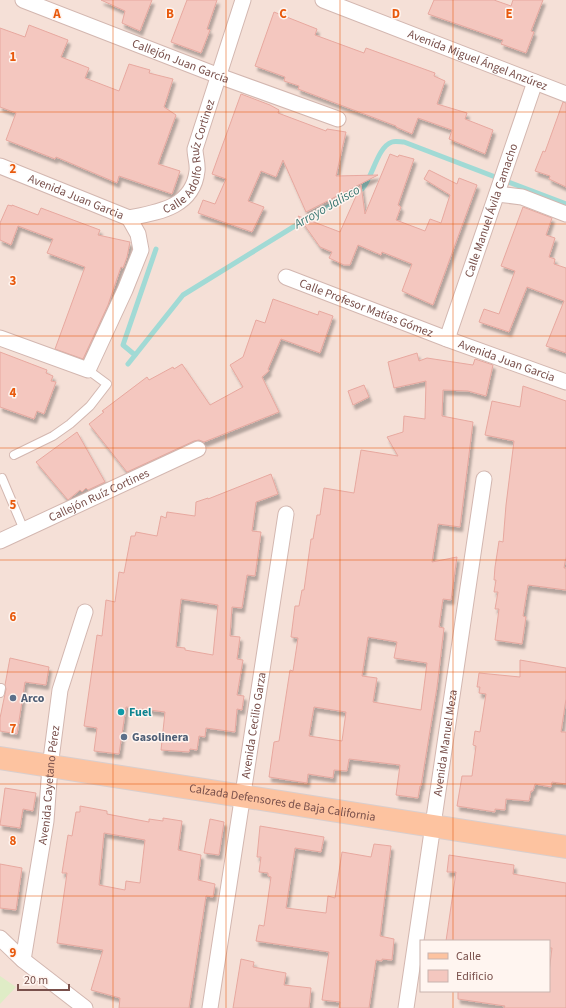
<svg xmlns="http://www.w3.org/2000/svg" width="566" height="1008" viewBox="0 0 566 1008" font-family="'Source Sans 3',sans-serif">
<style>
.residential{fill:#f5e0d7;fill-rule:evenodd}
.green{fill:#dfecc6}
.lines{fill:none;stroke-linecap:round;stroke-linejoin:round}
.stream{stroke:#a1dad5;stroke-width:5}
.building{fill:#f4c7bf;stroke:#e7a89f;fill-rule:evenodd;filter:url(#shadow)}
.lane-casing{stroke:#d3b7b0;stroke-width:10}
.street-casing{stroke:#d3b7b0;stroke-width:17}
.primary-casing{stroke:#d9cecd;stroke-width:24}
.lane{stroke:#fff;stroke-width:8}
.street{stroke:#fff;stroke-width:15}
.primary{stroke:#fdc3a0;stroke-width:22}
.grid{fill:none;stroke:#e8590c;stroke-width:1;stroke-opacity:0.55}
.service-dot{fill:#5c6f8a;stroke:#fff5f0;stroke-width:1.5}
.culture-dot{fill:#0f9aa8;stroke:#fff5f0;stroke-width:1.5}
.labels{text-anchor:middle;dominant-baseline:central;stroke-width:3;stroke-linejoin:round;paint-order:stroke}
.street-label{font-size:12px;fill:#79504b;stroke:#fff5f0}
.service-label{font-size:12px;font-weight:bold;fill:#4e5e75;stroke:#fff5f0;text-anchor:start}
.culture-label{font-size:12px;font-weight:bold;fill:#0d838f;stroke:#fff5f0;text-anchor:start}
.water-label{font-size:13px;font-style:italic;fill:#3a7772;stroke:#fff5f0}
.grid-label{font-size:13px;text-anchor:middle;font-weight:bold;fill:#e8590c;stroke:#fff5f0;stroke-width:3;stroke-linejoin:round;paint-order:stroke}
</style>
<defs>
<filter id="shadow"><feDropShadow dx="2.5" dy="4.5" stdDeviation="1" flood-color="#0004"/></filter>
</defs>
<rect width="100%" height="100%" fill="#fdf0e9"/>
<path class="residential" d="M0,0H566V1008H0ZM421,941H549V991H421Z"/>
<path class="green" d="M0,976L16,987L0,1004Z"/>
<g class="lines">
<g class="stream">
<path d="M135,355L123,345L156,249"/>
<path d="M128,364L183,295L311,216L362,189C373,177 377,147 392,142C395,141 401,142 404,142L566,204"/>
</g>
</g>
<g class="building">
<path d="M101,0H152L140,31L122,23L125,11Z"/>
<path d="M187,0H217L207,29L210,30L201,53L171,42Z"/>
<path d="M434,0H494L511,6L513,0H543L531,31L534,32L526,53L501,44L503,40L428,14Z"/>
<path d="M274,12L317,29L315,35L364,53L366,48L435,73L434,76L445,81L437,104L467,113L465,119L493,130L485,154L449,139L452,130L418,118L412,134L396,127V126L298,89L299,86L284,81L285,77L255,66Z"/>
<path d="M29,25L68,40L61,57L89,68L85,78L119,91L129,64L150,70L149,73L173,79L164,107L176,115L158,164L180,171L172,194L119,176L117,183L56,157L55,159L6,140L16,113L0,107V28L25,37Z"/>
<path d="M241,94L270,105L279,110L278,113L326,131L327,129L346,132L336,176L378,175L306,212L283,160L276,177L261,171L248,201L264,207L252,232L198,213L203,200L215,204L226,179L212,174Z"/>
<path d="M563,102L566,103V187L549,179L550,176L535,171L543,151L545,152Z"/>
<path d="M390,154L398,157L399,155L414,159L398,205L401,207L396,220L425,231L430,219L441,223L450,195L424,179L429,170L457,184L459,178L477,185L433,305L402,291L412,264L382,252L381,255L358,245L350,265H344L329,258L332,252L320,247L298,216L340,232L361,185L365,214Z"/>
<path d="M8,205L12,206V205L38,215L41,208L100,230L98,235L130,242L127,257L123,268L121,267L108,305L83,359L55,349L85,267L47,253L53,239L18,226L11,245L0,240V223Z"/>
<path d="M523,207L552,218L546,235L555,238L549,257L555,259L554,264L566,268V353L546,346L564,301L527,287L509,332L479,322L484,309L499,314L515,271L501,266Z"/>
<path d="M273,299L318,315L319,311L333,316L320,353L281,339L268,369L269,371L262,377L279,412L204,442L199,440L194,441L127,472L89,424L104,412L102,411L147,377L149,380L173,367L174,369L182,364L210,405L243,387L230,365L243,357L256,320L265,323Z"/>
<path d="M0,352L47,370L46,373L53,376L51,381L56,382L44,414L37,411L34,419L0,407Z"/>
<path d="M417,353L419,361L427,358L473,365L475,359L493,365L486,396L468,391L443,390L442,416L473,422L460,527L438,524L432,562L457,557L451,600L443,599L439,627L444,628L437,687L421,786H420L418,798L396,795L400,765L349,759L347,771L334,770L333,778L308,774L307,783L269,777L274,742L279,741L290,670L293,671L298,638L291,637L295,606H299L302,590H304L311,539H313L317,515H320L324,488L354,493L361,450L398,456L387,437L403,432L404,416L425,419L426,381L394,388L388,362ZM368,637L397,642L394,658L427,663L421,710L373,702L377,678L362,676ZM314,707L346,712L342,741L309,736Z"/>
<path d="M364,385L369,397L353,405L348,391Z"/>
<path d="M523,386L566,401V557L564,568H566V590L528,585L523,616L526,617L522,644L495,640L499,609H495L498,592H494L496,580H494L495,567L499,541L503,542L506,505L514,441L485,435L492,401L520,407Z"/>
<path d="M77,432L105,482L88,490L86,488L82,492L80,490L68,500L36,462Z"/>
<path d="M271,474L278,494L256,502L252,531L261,532L255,576L247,575L242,608L232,607L230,636L240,637L237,659L243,660L237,695L244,696L242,710L237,709L235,732L206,728L205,737L199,736L197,750L190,749L189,752L161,750L165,712L126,707L119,754L94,751L97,728L84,726L97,635L102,636L106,600L115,602L119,572L124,573L131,536H135L136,532L157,536L161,516L166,518L167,512L195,516L196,502L208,498V499ZM181,599L218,605L213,655L185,650V648L176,647Z"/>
<path d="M10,658L49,667L46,685L25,682L17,734L0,731V718L6,689L5,685Z"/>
<path d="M520,660L566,668V699L561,732H566V784L552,782L551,787L535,784L533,791H531L529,801L506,799L505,810L495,809V812L457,806L462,776H472L476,746L473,745L475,731L480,732L486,694L479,693L480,687H477L479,673L520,677Z"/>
<path d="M5,788L36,793L33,811L23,809L20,828L0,825Z"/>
<path d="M80,806L107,811V814L149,822V819L163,821V818L182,821L178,850L201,855L198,880L215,884L213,897L206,896L189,1008H119L120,998L91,990L103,950L57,943L67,873H62L68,835L72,836L76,812H80ZM104,833L145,840L140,883L126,881L125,890L99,885Z"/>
<path d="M210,819L224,822L219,855L204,853Z"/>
<path d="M260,826L324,837L321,852L295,848L286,908L326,913L328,896L335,898L342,852L371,857L374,844L391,846L380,936L394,939L392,960L382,959V961L376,960L369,1008H339L340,1002L322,1000L329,952L256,941L259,925L264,926L271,877L268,876V873L259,872L261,857H257Z"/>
<path d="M449,855L514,865L513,874L566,883V1008H504L505,1006L458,999V991H549V972L552,948H549V941H446L456,872H447Z"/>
<path d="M0,864L22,868L16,910L0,908Z"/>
<path d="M241,959L254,962L253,967L286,973L284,985L311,988L309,1008H233Z"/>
</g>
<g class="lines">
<defs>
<g id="lane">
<path d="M14,455L53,436L70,424L90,406L107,384L88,370"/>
<path d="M2,478L24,530"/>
<path d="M0,693L1,688"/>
</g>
<g id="street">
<path id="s1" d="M23,0L219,76L338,119"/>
<path id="s2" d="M323,0L566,94"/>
<path id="s3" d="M0,166L129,218"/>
<path d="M497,194L522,197L566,214"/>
<path id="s4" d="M286,277L447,339L566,382"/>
<path id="s5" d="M0,338L88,370L125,290L141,250L138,234L129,218C159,212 193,207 197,171C198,164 195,156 195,149L243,0"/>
<path id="s6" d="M447,339L535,82"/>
<path id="s7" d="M0,541L198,449"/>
<path d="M0,938L23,960L85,1008"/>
<path id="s8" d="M23,960L46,821L50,767L60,690L85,612"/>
<path id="s9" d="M210,1008L286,514"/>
<path id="s10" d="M406,1008L484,479"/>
</g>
<g id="primary">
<path id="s11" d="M0,758L566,847"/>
</g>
</defs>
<use href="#lane" class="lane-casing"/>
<use href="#street" class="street-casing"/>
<use href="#primary" class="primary-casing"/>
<use href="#lane" class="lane"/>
<use href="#street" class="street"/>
<use href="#primary" class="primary"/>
</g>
<path class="grid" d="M113,0V1008M226,0V1008M340,0V1008M453,0V941M0,112H566M0,224H566M0,336H566M0,448H566M0,560H566M0,672H566M0,784H566M0,896H566M453,991V1008"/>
<g class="service-dot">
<circle cx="13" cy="698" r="4"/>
<circle cx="124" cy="737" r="4"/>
</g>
<circle class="culture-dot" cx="121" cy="712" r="4"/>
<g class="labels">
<g class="street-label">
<text stroke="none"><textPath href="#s2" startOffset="166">Avenida Miguel Ángel Anzúrez</textPath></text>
<text stroke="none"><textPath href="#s1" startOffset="169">Callejón Juan García</textPath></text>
<text stroke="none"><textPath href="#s5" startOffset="359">Calle Adolfo Ruíz Cortinez</textPath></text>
<text stroke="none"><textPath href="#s3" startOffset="82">Avenida Juan Garcia</textPath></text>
<text stroke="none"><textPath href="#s6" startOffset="136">Calle Manuel Ávila Camacho</textPath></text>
<text stroke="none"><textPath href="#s4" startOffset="86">Calle Profesor Matías Gómez</textPath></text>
<text stroke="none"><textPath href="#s4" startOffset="236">Avenida Juan Garcia</textPath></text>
<text stroke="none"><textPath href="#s7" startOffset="109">Callejón Ruíz Cortines</textPath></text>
<text stroke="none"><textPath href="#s9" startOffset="286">Avenida Cecilio Garza</textPath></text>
<text stroke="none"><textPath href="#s10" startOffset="268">Avenida Manuel Meza</textPath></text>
<text stroke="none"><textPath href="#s8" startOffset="177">Avenida Cayetano Pérez</textPath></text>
<text stroke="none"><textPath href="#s11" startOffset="286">Calzada Defensores de Baja California</textPath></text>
</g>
<g class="service-label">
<text x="21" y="698">Arco</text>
<text x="132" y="737">Gasolinera</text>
</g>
<g class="culture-label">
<text x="129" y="712">Fuel</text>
</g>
<g class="water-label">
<text transform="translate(327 207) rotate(-30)">Arroyo Jalisco</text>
</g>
</g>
<g class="grid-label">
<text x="57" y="18">A</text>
<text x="170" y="18">B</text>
<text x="283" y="18">C</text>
<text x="396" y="18">D</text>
<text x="509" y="18">E</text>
<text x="13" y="61">1</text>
<text x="13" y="173">2</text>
<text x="13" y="285">3</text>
<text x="13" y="397">4</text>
<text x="13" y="509">5</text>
<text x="13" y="621">6</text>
<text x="13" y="733">7</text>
<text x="13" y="845">8</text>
<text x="13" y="957">9</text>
</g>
<rect x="420" y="940" width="130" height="52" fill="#fff5f0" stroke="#c9b3ae"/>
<rect x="428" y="953" width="20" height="6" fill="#fdc3a0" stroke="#c9b3ae"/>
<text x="456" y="960" font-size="12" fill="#79504b">Calle</text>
<rect x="428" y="970" width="20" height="12" fill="#f4c7bf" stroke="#c9b3ae"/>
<text x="456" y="980" font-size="12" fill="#79504b">Edificio</text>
<path d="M18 984v6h51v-6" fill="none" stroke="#79504b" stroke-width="2"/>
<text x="24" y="984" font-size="12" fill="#79504b" stroke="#fff5f0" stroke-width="3" paint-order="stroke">20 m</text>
</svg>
